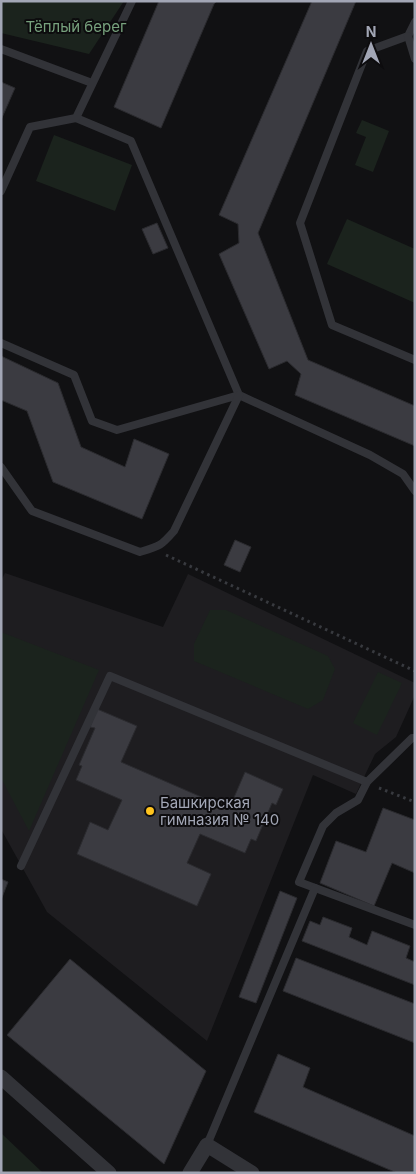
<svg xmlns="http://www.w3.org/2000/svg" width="416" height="1174" viewBox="0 0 416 1174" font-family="Inter,sans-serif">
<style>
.built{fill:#1e1d20}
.green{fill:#1b231d}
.building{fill:#3b3b41;stroke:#2b2b2f}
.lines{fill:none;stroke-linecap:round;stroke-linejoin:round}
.path{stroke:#383a3f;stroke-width:3;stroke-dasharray:2.5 4;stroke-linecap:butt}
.lane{stroke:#323338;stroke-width:8}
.street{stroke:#323338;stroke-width:15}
.poi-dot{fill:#ffc41e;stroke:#0d0c0e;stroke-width:2}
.labels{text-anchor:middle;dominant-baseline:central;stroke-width:4;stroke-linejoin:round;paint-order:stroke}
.park-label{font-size:15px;fill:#77a17d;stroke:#0d0c0e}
.poi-label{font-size:15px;fill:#a2a6b5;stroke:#0d0c0e;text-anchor:start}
</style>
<rect width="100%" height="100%" fill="#111113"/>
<path class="built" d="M5,573L163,627L188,574L415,683V695L396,737L375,754L356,794L313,775L207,1041L47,912L1,829V581Z"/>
<g class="green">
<path d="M1,1H124L89,54L1,33Z"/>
<path d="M362,120L389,131L373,172L355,165L366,137L356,133Z"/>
<path d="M54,135L132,165L115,211L36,181Z"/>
<path d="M347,219L415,249V303L327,264Z"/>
<path d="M210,610H226L328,656L335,669L323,700L308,709L194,661V644Z"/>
<path d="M1,632L99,670L29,831L1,778Z"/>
<path d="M378,672L402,683L377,735L353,723Z"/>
<path d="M1,1133L43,1173H1Z"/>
</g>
<g class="building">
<path d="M159,1H217L214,4L161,128L114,107Z"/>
<path d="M312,1H356L258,233L308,360L415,406V446L295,395L301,374L287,361L269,369L219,254L239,243L238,224L219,215Z"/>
<path d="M1,82L15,88L1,120Z"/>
<path d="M157,223L168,248L153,254L142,229Z"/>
<path d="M1,356L58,383L81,447L125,467L134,439L169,454L142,519L53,482L27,411L1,400Z"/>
<path d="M235,540L251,547L240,572L224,565Z"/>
<path d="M97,709L137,726L121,762L229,809L245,772L283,789L276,805L272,803L256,841L251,839L245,853L200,834L187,863L211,874L197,906L77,854L90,822L108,830L122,800L76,780L82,766L79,765L95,728L90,727Z"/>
<path d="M383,808L415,820V873L392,863L374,906L320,883L336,841L366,852Z"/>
<path d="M1,879L8,882L1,900Z"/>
<path d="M280,891L297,898L256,1003L239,997Z"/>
<path d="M323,917L352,928L349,937L367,945L372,931L410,946L406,958L415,962V985L302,941L310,921L320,925Z"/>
<path d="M296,958L415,1004V1043L283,991Z"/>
<path d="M70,959L206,1071L164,1164L7,1035Z"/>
<path d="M278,1054L310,1068L303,1087L415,1136V1173H397L254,1112Z"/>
</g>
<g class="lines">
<g class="path">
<path d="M166,555L415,671"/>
<path d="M379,788L415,802"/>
</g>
<g class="lane">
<path d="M415,22L408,36L367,51L300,223L332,325L415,360"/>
<path d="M408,36L415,59"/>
<path d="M1,49L92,83"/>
<path d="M76,118L131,141L239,395L370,455L403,474L415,491"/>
<path d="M1,191L30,127L76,118L132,1"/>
<path d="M1,343L74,375L92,421L117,430L239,395"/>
<path d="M1,467L32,511L140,552C160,546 161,546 174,531L239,395"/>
<path d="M415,738H412L367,782L358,800L336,813L323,826L299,882L415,925"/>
<path d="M21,866L110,676L367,782"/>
<path d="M207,1145L315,888"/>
</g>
<g class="street">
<path d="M1,1077L109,1173"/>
<path d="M190,1173L207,1145L252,1173"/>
</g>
</g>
<circle class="poi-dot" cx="150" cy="811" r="5"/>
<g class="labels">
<g class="park-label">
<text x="76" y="26">Тёплый берег</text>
</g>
<g class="poi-label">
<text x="160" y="802">Башкирская<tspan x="160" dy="17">гимназия № 140</tspan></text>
</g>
</g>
<rect width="416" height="1174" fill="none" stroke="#a2a6b5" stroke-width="5"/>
<g transform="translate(371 45)" stroke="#0d0c0e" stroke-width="4" paint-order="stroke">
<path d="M0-4L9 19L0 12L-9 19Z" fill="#a2a6b5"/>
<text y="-8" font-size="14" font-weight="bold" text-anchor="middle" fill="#a2a6b5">N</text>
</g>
</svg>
